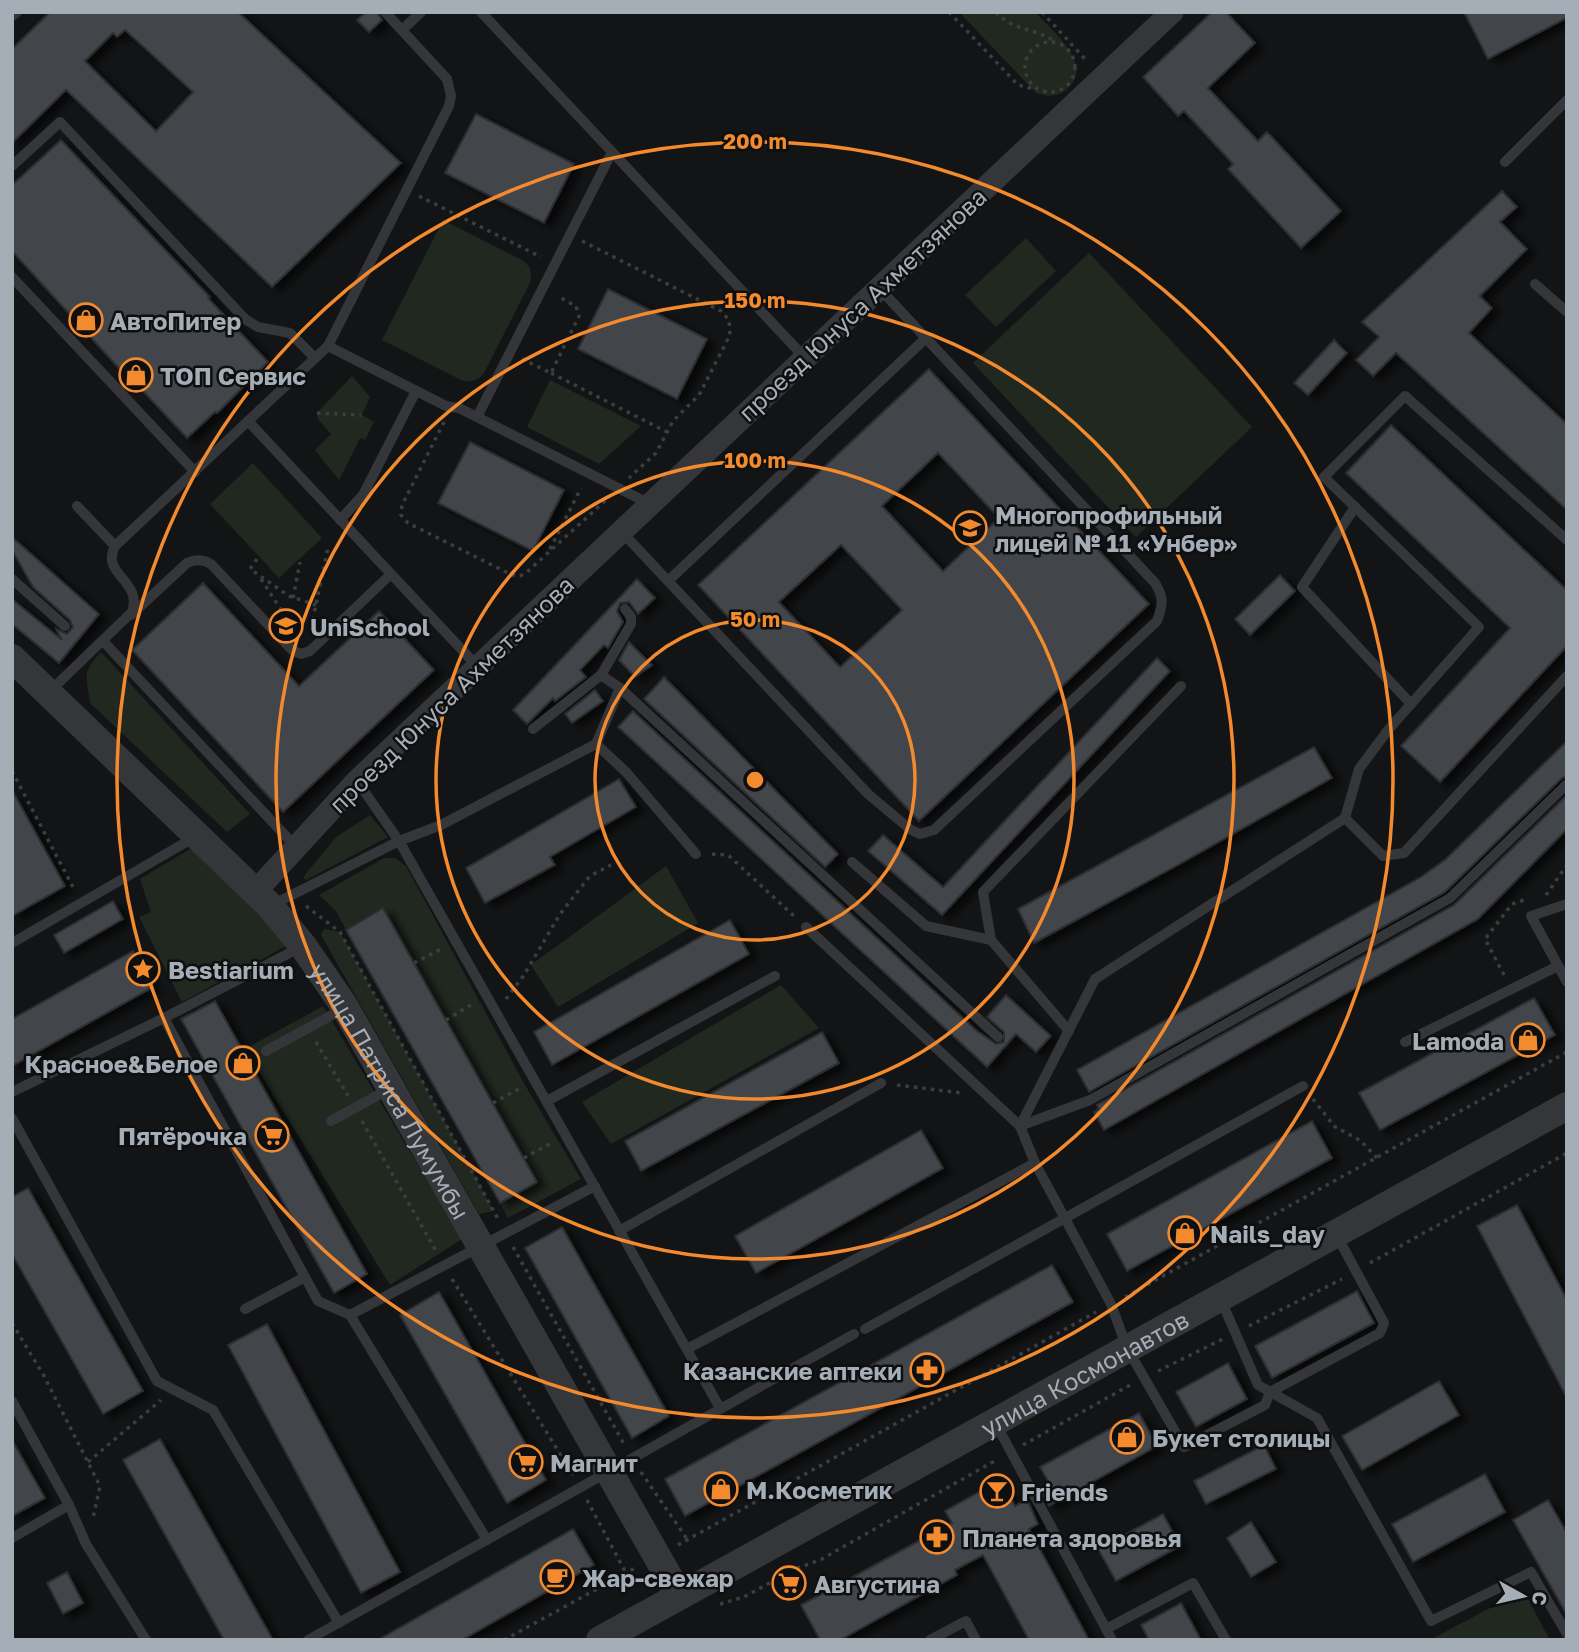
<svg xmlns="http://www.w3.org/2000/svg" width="1579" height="1652" viewBox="0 0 1579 1652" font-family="'Golos Text',sans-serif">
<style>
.green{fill:#202820}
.building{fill:#424448;stroke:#2d2e31;stroke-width:2;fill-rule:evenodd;filter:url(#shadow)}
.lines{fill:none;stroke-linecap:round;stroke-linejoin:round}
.path{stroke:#3a3e41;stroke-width:3.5;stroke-dasharray:3.5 5;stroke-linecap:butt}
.service{stroke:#34363a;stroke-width:10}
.minor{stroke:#34363a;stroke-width:23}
.tertiary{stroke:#34363a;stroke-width:28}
.ring{fill:none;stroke:#f38a2e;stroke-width:3.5}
.labels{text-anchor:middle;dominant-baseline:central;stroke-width:5;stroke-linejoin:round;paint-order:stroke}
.street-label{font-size:24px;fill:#a5adb6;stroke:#0e0f10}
.poi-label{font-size:24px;font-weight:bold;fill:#a5adb6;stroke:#0e0f10;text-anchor:start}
.centre{fill:#f38a2e;stroke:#0e0f10;stroke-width:3.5}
.ring-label{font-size:21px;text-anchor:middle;font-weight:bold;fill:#f38a2e;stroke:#0e0f10;stroke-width:5;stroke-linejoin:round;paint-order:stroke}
</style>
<defs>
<filter id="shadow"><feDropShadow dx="8" dy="4.5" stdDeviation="3.5" flood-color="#0009"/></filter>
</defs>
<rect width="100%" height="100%" fill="#131415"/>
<g class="green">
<path d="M959,12H1035C1051,30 1096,64 1067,89C1058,97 1047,97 1036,93Z"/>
<path d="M443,220L524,261L530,268L531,281L484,373C478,381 471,383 461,380L382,340Z"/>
<path d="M1026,238L1056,271L996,327L965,295Z"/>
<path d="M1089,253L1252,427L1136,537L973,363Z"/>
<path d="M352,376L370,397L362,415L374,422L365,440L360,438L339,480L315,450L331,434L318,419L317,413Z"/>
<path d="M550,380L641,426L599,464L527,427Z"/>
<path d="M253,463L322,538L279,578L210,504Z"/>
<path d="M101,652L250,814L227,832L90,703C86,676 82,672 101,652Z"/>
<path d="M370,815L388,837L306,880L303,877L336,837Z"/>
<path d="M195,846L292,943L182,1002L139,917L151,912L140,879Z"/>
<path d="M384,858H395L406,866L525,1085L581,1179L508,1218L500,1203L537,1182L384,909L346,930L336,911L319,895Z"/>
<path d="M666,866L698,923L558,1007L531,965Z"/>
<path d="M324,929L340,932L494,1211L479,1214L321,935Z"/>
<path d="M781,985L819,1028L611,1144L582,1102Z"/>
<path d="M323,1006L462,1239L390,1285L245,1049Z"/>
<path d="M1523,1590L1550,1640H1430Z"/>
</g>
<g class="building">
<path d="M50,12H238L401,163L272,287L66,90L12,143V49ZM125,30L193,92L156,131L85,61L113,33L117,37Z"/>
<path d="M366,12H377L382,20L369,32L357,20Z"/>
<path d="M1212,12H1226L1255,43L1208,88L1258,141L1267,132L1341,211L1301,248L1228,169L1233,164L1184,111L1178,116L1143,77Z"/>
<path d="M1464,12H1567V18L1488,59Z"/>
<path d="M476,114L574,164L544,223L445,173Z"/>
<path d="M61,140L210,297L208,298L268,362L217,413L215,412L187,438L127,374L125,375L12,251V185Z"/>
<path d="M1502,191L1517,207L1500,222L1527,249L1480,296L1492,308L1469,333L1567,424V510L1396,353L1373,376L1356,360L1379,337L1362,322Z"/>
<path d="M608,289L707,339L677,399L578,349Z"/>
<path d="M1334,340L1347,353L1308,395L1294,383Z"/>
<path d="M929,369L1149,604L919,821L698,585ZM938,453L999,518L943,571L882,506ZM841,545L902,610L840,667L779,602Z"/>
<path d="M1391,425L1567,590V646L1440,782L1401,746L1510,628L1346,473Z"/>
<path d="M470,442L564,490L533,551L438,503Z"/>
<path d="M12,537L99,614L59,663L12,624V599L62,640L56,629L67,634L73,627L70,620L33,587L12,550Z"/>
<path d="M1280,575L1295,591L1250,635L1235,619Z"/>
<path d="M637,579L655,598L638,614L629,602L620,603L617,611L623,622L608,648L604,645L580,670L586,677L555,701L553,698L527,724L513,710Z"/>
<path d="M203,583L299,686L379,611L434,670L283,812L132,650Z"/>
<path d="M629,642L652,665L635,677L619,660Z"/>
<path d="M1157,658L1170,671L942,915L868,851L883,835L943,887Z"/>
<path d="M664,677L838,854L825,867L644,699Z"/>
<path d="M595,690L603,701L572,723L565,714Z"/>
<path d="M633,711L977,1031L996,1044L1004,1042V1032L987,1017L1006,995L1051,1036L1036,1052L1016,1034L987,1067L618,727Z"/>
<path d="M1567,741V776L1562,778L1445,892L1089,1092L1077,1070L1421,877L1446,859Z"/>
<path d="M1314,747L1332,778L1178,865L1034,943L1018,909Z"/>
<path d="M619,779L636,807L550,857L555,865L485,903L466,868Z"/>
<path d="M12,790L65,886L12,916Z"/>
<path d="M1567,795V829L1478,919L1104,1130L1094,1112L1099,1109L1097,1105L1454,905Z"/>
<path d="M113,901L123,919L64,953L54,935Z"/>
<path d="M383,908L537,1182L500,1203L346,930Z"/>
<path d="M730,920L749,954L552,1065L534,1032Z"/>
<path d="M133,951L153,987L12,1066V1019Z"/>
<path d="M1534,998L1555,1035L1380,1130L1359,1093Z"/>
<path d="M215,1001L367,1274L334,1293L181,1019Z"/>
<path d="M822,1032L839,1063L641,1171L625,1141Z"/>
<path d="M1312,1121L1332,1158L1127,1271L1107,1234Z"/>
<path d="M921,1130L943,1168L756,1273L735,1236Z"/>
<path d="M28,1188L143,1391L103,1414L12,1254V1197Z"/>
<path d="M1517,1205L1567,1300V1398L1477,1226Z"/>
<path d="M562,1227L669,1416L632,1438L525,1248Z"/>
<path d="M1052,1265L1073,1302L685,1516L665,1479Z"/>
<path d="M1357,1291L1374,1323L1272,1378L1255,1346Z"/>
<path d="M439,1292L546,1480L507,1503L400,1315Z"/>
<path d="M267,1324L400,1572L361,1593L228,1345Z"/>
<path d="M1228,1363L1247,1399L1196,1427L1176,1392Z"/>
<path d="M1439,1381L1459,1415L1362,1470L1342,1436Z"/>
<path d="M1139,1413L1157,1446L1049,1506L1041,1491L1051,1486L1040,1467Z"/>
<path d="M160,1439L273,1640H224L123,1460Z"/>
<path d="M12,1440L45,1498L12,1516Z"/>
<path d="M1264,1445L1276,1469L1206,1504L1194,1481Z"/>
<path d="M1485,1474L1505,1512L1413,1562L1392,1524Z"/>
<path d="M1001,1480L1015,1506L1027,1499L1038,1524L1029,1529L1089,1640H1029L983,1555L955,1570L957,1575L840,1640H820L801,1605L952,1523L945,1511Z"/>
<path d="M1548,1500L1567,1533V1615L1513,1520Z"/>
<path d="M1163,1514L1180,1546L1116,1581L1098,1549Z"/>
<path d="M1251,1522L1276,1562L1251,1577L1227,1538Z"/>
<path d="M573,1529L594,1565L462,1640H378Z"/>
<path d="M67,1572L83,1603L63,1614L47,1583Z"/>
<path d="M1181,1603L1201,1640H1149L1141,1625Z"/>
</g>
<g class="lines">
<g class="path">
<path d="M949,12L1018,85L1034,89"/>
<path d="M996,12C1012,31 1036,28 1056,42"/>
<path d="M1042,12L1085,59"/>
<circle cx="1050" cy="67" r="25"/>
<path d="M419,196L541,257"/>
<path d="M582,241L721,311L729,320L730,335L699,395L673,421L656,453L629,478"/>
<path d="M522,359L551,373L579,316L576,306L557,296"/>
<path d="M551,373L667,432"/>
<path d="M317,413L361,415"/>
<path d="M444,422L402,505L401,515L408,523L512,575L520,576L527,572L606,500"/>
<path d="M550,549L581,488"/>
<path d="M257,559L250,569L289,596L316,605"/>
<path d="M261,579L289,622"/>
<path d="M293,598L300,562"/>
<path d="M311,628L328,548"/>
<path d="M12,771L74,889"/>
<path d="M712,854L728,855L795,917"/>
<path d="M1546,895L1567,865"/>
<path d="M306,906L340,932L498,1219"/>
<path d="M414,963L443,948"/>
<path d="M1504,975L1485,939L1512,904L1527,899"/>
<path d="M506,999L524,975L560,914L590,876L611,865"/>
<path d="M446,1020L474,1003"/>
<path d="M316,1042L348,1096"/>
<path d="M897,1085L962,1093"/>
<path d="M1313,1099L1334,1126L1361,1141L1377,1158"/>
<path d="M493,1103L522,1087"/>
<path d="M362,1121L436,1251"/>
<path d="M524,1158L553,1142"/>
<path d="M513,1247L624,1444"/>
<path d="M1370,1263L1567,1153"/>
<path d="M452,1279L573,1475"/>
<path d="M1125,1297L1567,1052"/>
<path d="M12,1323L44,1376L100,1486L93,1518"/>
<path d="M1249,1326L1342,1279"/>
<path d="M1158,1371L1223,1339"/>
<path d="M1023,1445L1132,1384"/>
<path d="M88,1462L161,1400"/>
<path d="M641,1472L687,1539"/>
<path d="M587,1500L626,1573"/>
<path d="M678,1545L1096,1312"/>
<path d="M720,1604L744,1597L795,1569L820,1560L998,1459"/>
<path d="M504,1640L637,1567"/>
</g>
<g class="service">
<path d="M481,12L805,358"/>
<path d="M12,16L17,12"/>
<path d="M402,30L421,12"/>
<path d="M1505,162L1567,100"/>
<path d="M12,166L60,122L245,319L258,327L290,333L315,358"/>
<path d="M12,277L195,472"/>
<path d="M1535,284L1567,312"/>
<path d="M328,346L446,406L459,408L650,504"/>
<path d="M477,417L612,152"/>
<path d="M248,421L478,667"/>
<path d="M77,506L115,546"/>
<path d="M1355,507L1302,587L1411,704"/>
<path d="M340,520L363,495L416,391"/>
<path d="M621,531L868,794L911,830L920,834L934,830L1157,621C1163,605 1164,597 1155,583L879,288"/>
<path d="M12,579L65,626"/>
<path d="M668,581L926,338"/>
<path d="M131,615L187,563C195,559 202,559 211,564L292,650L301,654L310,651L391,574"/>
<path d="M103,641L296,847"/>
<path d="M601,675L631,624V617L625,609"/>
<path d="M48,693L132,612C143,580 100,575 115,546L328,346L449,106L451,96L447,79L385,12"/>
<path d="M533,729L601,675L620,688L998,1037"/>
<path d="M596,744L626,772L696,854"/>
<path d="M357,781L399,841L720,1408"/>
<path d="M1345,818L1359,769L1388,730L1479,627L1324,477L1405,396L1567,540"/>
<path d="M852,862L926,926L991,940"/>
<path d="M1567,904L1531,916L1567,982"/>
<path d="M272,905L399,841L441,825L596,744L620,688"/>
<path d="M806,927L1020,1126L1090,1100L1450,898L1567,784"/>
<path d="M12,943L195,837"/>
<path d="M164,1018L318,1301L350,1315L487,1540"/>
<path d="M1069,1031L991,940L983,892L1181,686"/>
<path d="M1405,1042L1558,966"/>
<path d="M266,1051L343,1009"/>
<path d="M12,1092L164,1018L301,947"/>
<path d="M547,1101L775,976"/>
<path d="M12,1118L157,1381L213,1410L339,1623"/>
<path d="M331,1121L389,1089"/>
<path d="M619,1231L881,1083"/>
<path d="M1337,1236L1384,1323L1380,1333L1270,1392L1265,1405L1184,1447L1127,1348L1111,1304L1035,1163L1020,1126L1095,979L1345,818L1383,856L1404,853L1567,676"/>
<path d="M1221,1300L1258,1385L1317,1418L1431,1621L1531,1572L1567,1634"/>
<path d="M245,1309L305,1277"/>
<path d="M350,1315L595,1186"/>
<path d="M865,1329L1303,1086"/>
<path d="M687,1349L1035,1163"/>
<path d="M12,1401L69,1505L12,1538"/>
<path d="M996,1424L1112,1640"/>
<path d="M69,1505L86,1544L146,1640"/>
<path d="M1106,1629L1193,1583L1226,1640"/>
<path d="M308,1640L854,1334"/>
<path d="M930,1640L966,1621L976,1640"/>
</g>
<path class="minor" d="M255,892L357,781L1172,12"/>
<g class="tertiary">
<path id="s1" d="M12,658L270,906L303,946L343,1004L679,1595"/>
<path id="s2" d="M600,1640L1567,1106"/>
</g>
</g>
<g class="ring">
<circle cx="755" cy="780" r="160"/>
<circle cx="755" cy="780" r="319"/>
<circle cx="755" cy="780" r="479"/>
<circle cx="755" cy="780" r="638"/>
</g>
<defs>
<symbol id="shop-ring" viewBox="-11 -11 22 22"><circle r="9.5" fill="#0e0f10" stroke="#f38a2e" stroke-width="1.5"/><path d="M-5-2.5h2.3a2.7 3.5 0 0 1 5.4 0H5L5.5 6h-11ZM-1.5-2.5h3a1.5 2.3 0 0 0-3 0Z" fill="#f38a2e"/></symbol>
<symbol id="school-ring" viewBox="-11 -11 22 22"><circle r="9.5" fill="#0e0f10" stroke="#f38a2e" stroke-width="1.5"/><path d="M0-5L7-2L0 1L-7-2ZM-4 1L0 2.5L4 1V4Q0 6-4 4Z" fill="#f38a2e"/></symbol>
<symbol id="sight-ring" viewBox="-11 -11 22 22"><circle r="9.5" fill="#0e0f10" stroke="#f38a2e" stroke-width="1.5"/><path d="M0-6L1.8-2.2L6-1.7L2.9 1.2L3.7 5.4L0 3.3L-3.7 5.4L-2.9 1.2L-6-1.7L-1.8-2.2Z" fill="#f38a2e"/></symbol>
<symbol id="supermarket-ring" viewBox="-11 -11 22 22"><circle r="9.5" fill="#0e0f10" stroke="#f38a2e" stroke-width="1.5"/><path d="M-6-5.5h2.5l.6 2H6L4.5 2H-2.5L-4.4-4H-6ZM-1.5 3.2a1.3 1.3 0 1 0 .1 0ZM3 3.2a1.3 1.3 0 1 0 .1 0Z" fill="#f38a2e"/></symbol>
<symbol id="pharmacy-ring" viewBox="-11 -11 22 22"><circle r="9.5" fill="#0e0f10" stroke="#f38a2e" stroke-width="1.5"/><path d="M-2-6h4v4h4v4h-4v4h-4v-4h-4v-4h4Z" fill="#f38a2e"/></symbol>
<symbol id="bar-ring" viewBox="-11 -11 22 22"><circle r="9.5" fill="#0e0f10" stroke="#f38a2e" stroke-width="1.5"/><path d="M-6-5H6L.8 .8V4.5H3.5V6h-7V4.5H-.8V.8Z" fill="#f38a2e"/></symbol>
<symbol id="cafe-ring" viewBox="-11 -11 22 22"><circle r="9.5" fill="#0e0f10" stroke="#f38a2e" stroke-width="1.5"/><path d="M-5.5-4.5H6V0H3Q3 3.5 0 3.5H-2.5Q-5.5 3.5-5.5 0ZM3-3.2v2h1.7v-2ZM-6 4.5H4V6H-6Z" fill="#f38a2e"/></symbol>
</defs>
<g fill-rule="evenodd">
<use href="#shop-ring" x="67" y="301" width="38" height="38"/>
<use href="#shop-ring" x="117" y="356" width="38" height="38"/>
<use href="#school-ring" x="951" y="509" width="38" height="38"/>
<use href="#school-ring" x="267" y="607" width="38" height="38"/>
<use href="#sight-ring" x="124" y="950" width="38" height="38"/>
<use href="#shop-ring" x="1509" y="1021" width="38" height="38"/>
<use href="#shop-ring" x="224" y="1044" width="38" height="38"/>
<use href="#supermarket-ring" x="253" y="1116" width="38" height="38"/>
<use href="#shop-ring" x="1166" y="1214" width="38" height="38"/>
<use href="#pharmacy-ring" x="908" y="1351" width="38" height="38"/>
<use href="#shop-ring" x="1108" y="1418" width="38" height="38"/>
<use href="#supermarket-ring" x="507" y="1443" width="38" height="38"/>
<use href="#shop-ring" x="702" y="1470" width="38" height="38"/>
<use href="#bar-ring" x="978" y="1472" width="38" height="38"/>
<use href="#pharmacy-ring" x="918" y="1518" width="38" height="38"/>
<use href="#cafe-ring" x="538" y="1558" width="38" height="38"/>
<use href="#supermarket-ring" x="770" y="1564" width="38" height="38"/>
</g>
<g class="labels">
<g class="street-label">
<text transform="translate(862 304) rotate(-43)">проезд Юнуса Ахметзянова</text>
<text transform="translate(451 694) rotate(-44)">проезд Юнуса Ахметзянова</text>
<text stroke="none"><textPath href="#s1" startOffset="579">улица Патриса Лумумбы</textPath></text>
<text stroke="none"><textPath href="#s2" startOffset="553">улица Космонавтов</textPath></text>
</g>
<g class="poi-label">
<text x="110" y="320">АвтоПитер</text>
<text x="160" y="375">ТОП Сервис</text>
<text x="995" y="514">Многопрофильный<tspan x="995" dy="28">лицей № 11 «Унбер»</tspan></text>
<text x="310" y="626">UniSchool</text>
<text x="168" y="969">Bestiarium</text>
<text x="1504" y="1040" text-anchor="end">Lamoda</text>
<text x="218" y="1063" text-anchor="end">Красное&amp;Белое</text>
<text x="247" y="1135" text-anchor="end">Пятёрочка</text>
<text x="1210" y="1233">Nails_day</text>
<text x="902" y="1370" text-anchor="end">Казанские аптеки</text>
<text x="1152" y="1437">Букет столицы</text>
<text x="550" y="1462">Магнит</text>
<text x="746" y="1489">М.Косметик</text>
<text x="1021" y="1491">Friends</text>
<text x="962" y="1537">Планета здоровья</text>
<text x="582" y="1577">Жар-свежар</text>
<text x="814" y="1583">Августина</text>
</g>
</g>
<circle cx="755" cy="780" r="10" class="centre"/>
<g class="ring-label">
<text x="755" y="149">200 m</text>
<text x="755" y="308">150 m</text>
<text x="755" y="468">100 m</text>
<text x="755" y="627">50 m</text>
</g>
<rect width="1579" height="1652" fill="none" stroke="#a5adb6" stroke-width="28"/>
<g transform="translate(1523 1596) rotate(98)" stroke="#0e0f10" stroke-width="5" paint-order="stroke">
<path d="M0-5L12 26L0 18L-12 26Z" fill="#a5adb6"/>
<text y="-10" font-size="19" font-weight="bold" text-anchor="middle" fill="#a5adb6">С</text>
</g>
</svg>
